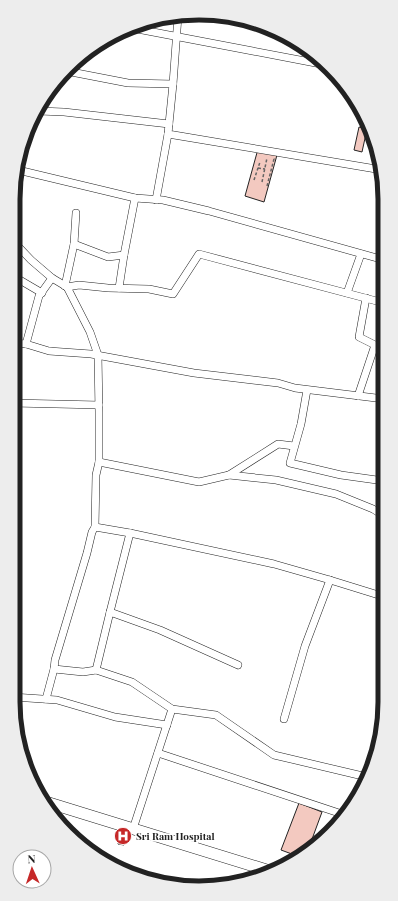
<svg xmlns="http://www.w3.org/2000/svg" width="398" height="901" viewBox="0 0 398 901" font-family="'Playfair Display',serif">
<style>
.building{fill:#f3c9c0;stroke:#222}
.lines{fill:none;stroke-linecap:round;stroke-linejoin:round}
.street-casing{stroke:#222;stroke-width:8}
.primary-casing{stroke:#222;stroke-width:12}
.path{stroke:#646464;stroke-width:1.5;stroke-dasharray:3 2;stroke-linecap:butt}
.street{stroke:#fff;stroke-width:7}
.primary{stroke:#fff;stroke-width:11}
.labels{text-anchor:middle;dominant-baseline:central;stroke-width:3;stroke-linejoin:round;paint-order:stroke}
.poi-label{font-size:10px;font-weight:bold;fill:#222;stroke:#fff;text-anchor:start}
.rim{fill:none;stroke:#222;stroke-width:5}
</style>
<rect width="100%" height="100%" fill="#fff"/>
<g class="building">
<path d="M359,127L367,129L362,152L354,150Z"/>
<path d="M258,149L277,155L264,202L245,196Z"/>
<path d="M299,803L322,812L308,850L300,857L281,850Z"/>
<path d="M121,832L127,833L124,845L118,844Z"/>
</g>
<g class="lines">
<defs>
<g id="street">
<path d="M178,16L173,84L168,134L382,170"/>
<path d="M132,28L326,65"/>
<path d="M66,71L128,83L173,84"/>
<path d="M39,111L64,112L169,124"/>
<path d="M18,170L135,198L163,200L209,211L384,260"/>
<path d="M13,200L19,164"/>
<path d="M156,200L168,134"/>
<path d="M13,221L14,222"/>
<path d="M13,241L31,260L52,278L67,287L90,332L98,355L99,412V462L96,475L95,527L92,532L87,553L55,660L54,669L46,699"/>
<path d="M74,244L76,213"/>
<path d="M13,276L42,293"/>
<path d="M65,286L74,244L108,257L124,255L135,198"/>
<path d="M67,287L79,285L108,288L149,289L173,294L199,254L384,303"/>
<path d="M119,288L124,255"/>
<path d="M347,293L361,254"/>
<path d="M13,343L26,344L49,351L91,354L194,373L278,383L295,388L384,399"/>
<path d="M26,344L39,296L52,278"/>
<path d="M307,390L301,424L290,463L341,475L384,481"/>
<path d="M358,396L375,345L359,337L366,298"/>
<path d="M13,403L99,405"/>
<path d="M99,462L199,482L229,475L278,444L294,446"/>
<path d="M229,475L276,480L336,494L373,509L384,516"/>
<path d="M95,527L130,533L274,564L330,580L385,597"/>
<path d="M110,612L130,533"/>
<path d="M54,669L83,672L96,670L132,682L172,709L216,715L274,755L367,777"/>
<path d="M96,670L110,612L160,630L238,665"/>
<path d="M13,697L57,700L115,717L167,725"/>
<path d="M284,719L305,646L330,580"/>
<path d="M158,753L345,815"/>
<path d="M133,829L172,709"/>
</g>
<path id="primary" d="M46,802L270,871"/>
</defs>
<use href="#street" class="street-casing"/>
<use href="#primary" class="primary-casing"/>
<g class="path">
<path d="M258,168L265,169"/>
<path d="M254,180L260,162"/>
<path d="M262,182L267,158"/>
<path d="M267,186L274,159H273"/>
</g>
<use href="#street" class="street"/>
<use href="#primary" class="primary"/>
</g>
<defs>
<symbol id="hospital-disc" viewBox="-11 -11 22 22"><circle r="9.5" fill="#c62828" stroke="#fff"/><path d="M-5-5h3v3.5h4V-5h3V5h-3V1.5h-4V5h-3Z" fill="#fff"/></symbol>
</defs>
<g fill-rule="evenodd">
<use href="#hospital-disc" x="113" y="826" width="20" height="20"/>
</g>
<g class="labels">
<g class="poi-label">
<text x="136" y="836">Sri Ram Hospital</text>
</g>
</g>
<path d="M0 0H398V901H0ZM199 20H199A179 179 0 0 1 378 199V702A179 179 0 0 1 199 881H199A179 179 0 0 1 20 702V199A179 179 0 0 1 199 20Z" fill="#ededed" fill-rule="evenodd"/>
<path class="rim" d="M199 20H199A179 179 0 0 1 378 199V702A179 179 0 0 1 199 881H199A179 179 0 0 1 20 702V199A179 179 0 0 1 199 20Z"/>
<g transform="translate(32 869) rotate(357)"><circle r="19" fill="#ffffff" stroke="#a7a7a7"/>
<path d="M0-3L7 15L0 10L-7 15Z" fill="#c62828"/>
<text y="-6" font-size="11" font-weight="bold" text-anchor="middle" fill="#222222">N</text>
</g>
</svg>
